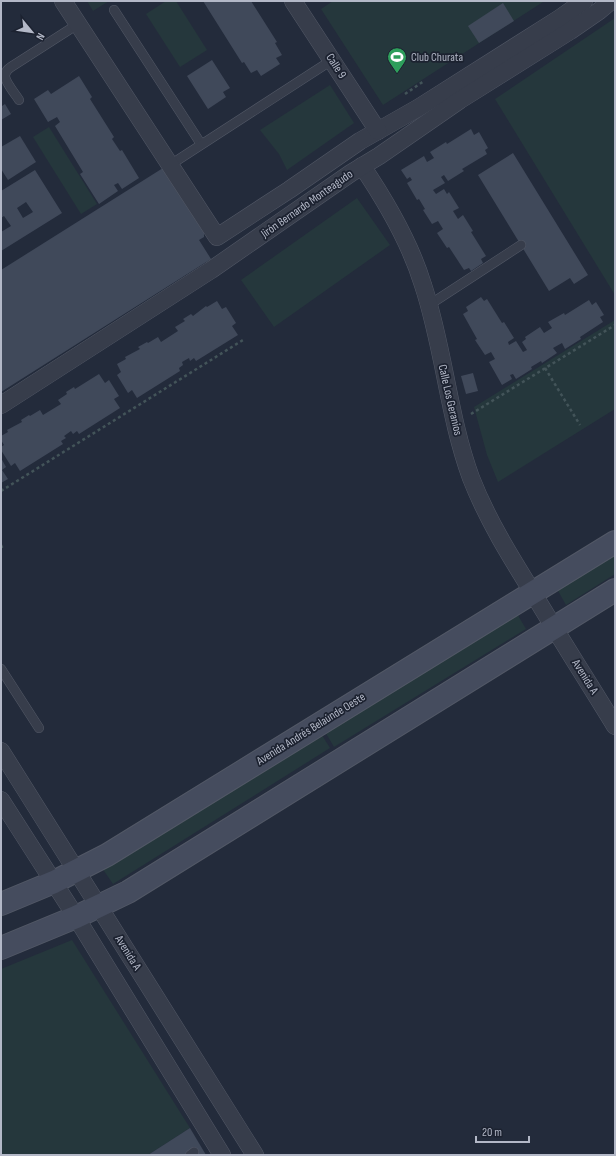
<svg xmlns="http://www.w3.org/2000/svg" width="616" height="1156" viewBox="0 0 616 1156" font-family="'Sofia Sans Condensed',sans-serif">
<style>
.green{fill:#25373c}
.building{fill:#40495a;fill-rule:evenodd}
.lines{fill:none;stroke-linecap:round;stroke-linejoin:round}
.lane-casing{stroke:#525866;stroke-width:10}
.street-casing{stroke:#525866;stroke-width:18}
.secondary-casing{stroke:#525866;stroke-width:24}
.path{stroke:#435459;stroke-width:2.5;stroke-dasharray:3 3;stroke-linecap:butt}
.lane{stroke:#373d4b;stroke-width:9}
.street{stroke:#373d4b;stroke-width:17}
.secondary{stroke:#454c5e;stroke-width:22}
.labels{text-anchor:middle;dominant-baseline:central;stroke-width:3.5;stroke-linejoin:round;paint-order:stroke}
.poi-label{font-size:12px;fill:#b3b8c7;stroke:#1c2230;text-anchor:start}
.street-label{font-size:12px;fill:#b3b8c7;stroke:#1c2230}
</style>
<rect width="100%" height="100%" fill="#232b3b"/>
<g class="green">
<path d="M87,1H109L93,11Z"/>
<path d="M166,1H176L207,50L180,67L146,14Z"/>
<path d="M333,1H543V2L383,105L321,9Z"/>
<path d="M615,18V295L495,99Z"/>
<path d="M330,85L354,123L287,170L279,154L260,130Z"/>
<path d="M49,127L97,204L81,214L33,137Z"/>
<path d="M357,198L390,245L274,327L241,280Z"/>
<path d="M615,320V409L498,482L487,455L474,407Z"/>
<path d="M615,553V574L566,605L557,589Z"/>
<path d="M516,612L526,629L334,747L324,730Z"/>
<path d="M320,732L330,748L113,884L102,868Z"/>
<path d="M72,940L190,1128L148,1155H1V969Z"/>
</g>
<g class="building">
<path d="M203,1H251L277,42L275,43L282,55L276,58L280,64L261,76L257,70L251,73L244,62L242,63Z"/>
<path d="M503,3L514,21L479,43L468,26Z"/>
<path d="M212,60L230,88L223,92L226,97L208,109L187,76Z"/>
<path d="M79,76L92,97L90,99L114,137L112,139L120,151L122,150L139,178L122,189L118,183L114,185L118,191L99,204L80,174L83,172L55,126L60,122L57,117L48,122L34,99L48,90L51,94Z"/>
<path d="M1,104L2,106L5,104L11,114L1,120Z"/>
<path d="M471,129L474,135L479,132L488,148L485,150L487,154L462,169L464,171L448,181L444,175L441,177L445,183L433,190L436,194L444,189L447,194L449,192L459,208L453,211L458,219L463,215L473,231L471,232L486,256L481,259L483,263L471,271L469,268L464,270L449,247L447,248L437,233L443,229L438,221L432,224L423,210L425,209L419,199L417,200L407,183L412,180L410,177L407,179L401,170L424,156L427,162L434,158L430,152L446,142L447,144Z"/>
<path d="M20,136L36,162L8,180L1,169V147Z"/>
<path d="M513,153L588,275L574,284L570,278L549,291L478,175Z"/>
<path d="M163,168L204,231V237L199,240L211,259L1,392V270Z"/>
<path d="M35,170L62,213L1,251V232L11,226L4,216L1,218V191ZM26,202L33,212L23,218L17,208Z"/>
<path d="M481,297L484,301L487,299L502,323L504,322L514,338L508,342L509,345L516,341L523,352L527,350L522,342L526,339L525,337L540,327L544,333L552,328L548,322L564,313L565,315L589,300L592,305L596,302L604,315L600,317L603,322L580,337L581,339L565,349L562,343L553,348L557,353L542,363L541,361L531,367L532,369L516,379L513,374L510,375L512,379L502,385L489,362L495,359L491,352L485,355L475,340L477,339L463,314L468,311L466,307Z"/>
<path d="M217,301L222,309L226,307L236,323L232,326L238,335L196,361L194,358L190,361L189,358L182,362L183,365L179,368L180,371L137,398L132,390L128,393L117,375L121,372L117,364L126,359L125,357L140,349L138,347L147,342L148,343L158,337L161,342L178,331L175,327L185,321L183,319L191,314L193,316L206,306L207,307Z"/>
<path d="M473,373L478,391L466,394L461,376Z"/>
<path d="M99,374L105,383L109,380L119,396L114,399L120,408L79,434L77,431L73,434L71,431L64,436L66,438L61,441L63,444L20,471L15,463L11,466L1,450V447L4,445L1,440V436L8,432L7,430L22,422L21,420L29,415L30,416L40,410L43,415L61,404L58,400L67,394L66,392L74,387L75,389Z"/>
<path d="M1,458L6,467L2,470L8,479L1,483Z"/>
<path d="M190,1128L206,1155H148Z"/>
</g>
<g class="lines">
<defs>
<g id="lane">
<path d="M114,10L201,144"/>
<path d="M19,100C16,95 5,82 5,76C5,72 8,69 11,67L78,24"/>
<path d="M170,165L332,60"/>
<path d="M429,305L521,245"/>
<path d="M1,669L39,728"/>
<path d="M190,1155L194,1152"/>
</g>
<g id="street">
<path d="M63,1L217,237L289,190L360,141L418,108L560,18L584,1"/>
<path d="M293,1L378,131"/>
<path d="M362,166C387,203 410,242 423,285C444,348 448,415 471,478C487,519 510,556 533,593C560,638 588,682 615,726"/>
<path d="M1,405L211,270L351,173L379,156L460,100L570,31L599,11L611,1"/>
<path d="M1,751L255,1155"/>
<path d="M1,800L76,917L222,1155"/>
</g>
<g id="secondary">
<path d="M1,904L54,882L107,855L615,542"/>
<path d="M1,948L76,917L128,892L615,590"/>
</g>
</defs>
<use href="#lane" class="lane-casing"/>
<use href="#street" class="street-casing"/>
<use href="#secondary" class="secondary-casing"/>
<g class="path">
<path d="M405,94L424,81"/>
<path d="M545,368L580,425"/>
<path d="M471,414L615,325"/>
<path d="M1,491L243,340"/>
<path d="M1,545L2,547L1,549"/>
</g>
<use href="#lane" class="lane"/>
<use href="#street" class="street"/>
<use href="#secondary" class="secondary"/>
</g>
<defs>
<symbol id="stadium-pin" viewBox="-11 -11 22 30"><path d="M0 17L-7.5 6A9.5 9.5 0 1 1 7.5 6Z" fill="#2e9e5b" stroke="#1c2230"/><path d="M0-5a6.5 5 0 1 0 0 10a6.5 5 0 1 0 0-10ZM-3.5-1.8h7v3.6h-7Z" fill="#fff"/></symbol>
</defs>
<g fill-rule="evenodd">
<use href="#stadium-pin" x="386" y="46" width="22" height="30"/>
</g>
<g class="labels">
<g class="poi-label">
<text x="411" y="57">Club Churata</text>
</g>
<g class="street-label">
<text transform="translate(336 66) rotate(57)">Calle 9</text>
<text transform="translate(307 204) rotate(-35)">Jirón Bernardo Monteagudo</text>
<text transform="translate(450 400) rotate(77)">Calle Los Geranios</text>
<text transform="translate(585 677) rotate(58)">Avenida A</text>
<text transform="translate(311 729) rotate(-32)">Avenida Andrés Belaúnde Oeste</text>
<text transform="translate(128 953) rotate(58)">Avenida A</text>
</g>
</g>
<rect width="616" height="1156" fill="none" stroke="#b3b8c7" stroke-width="4"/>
<g transform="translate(32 32) rotate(119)" stroke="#1c2230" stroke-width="3" paint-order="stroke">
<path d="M0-3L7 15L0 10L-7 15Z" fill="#b3b8c7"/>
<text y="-6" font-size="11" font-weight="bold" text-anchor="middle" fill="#b3b8c7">N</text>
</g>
<path d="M476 1136v6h53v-6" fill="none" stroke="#b3b8c7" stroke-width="2"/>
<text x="482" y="1136" font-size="12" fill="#b3b8c7" stroke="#1c2230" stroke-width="3" paint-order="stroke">20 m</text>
</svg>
